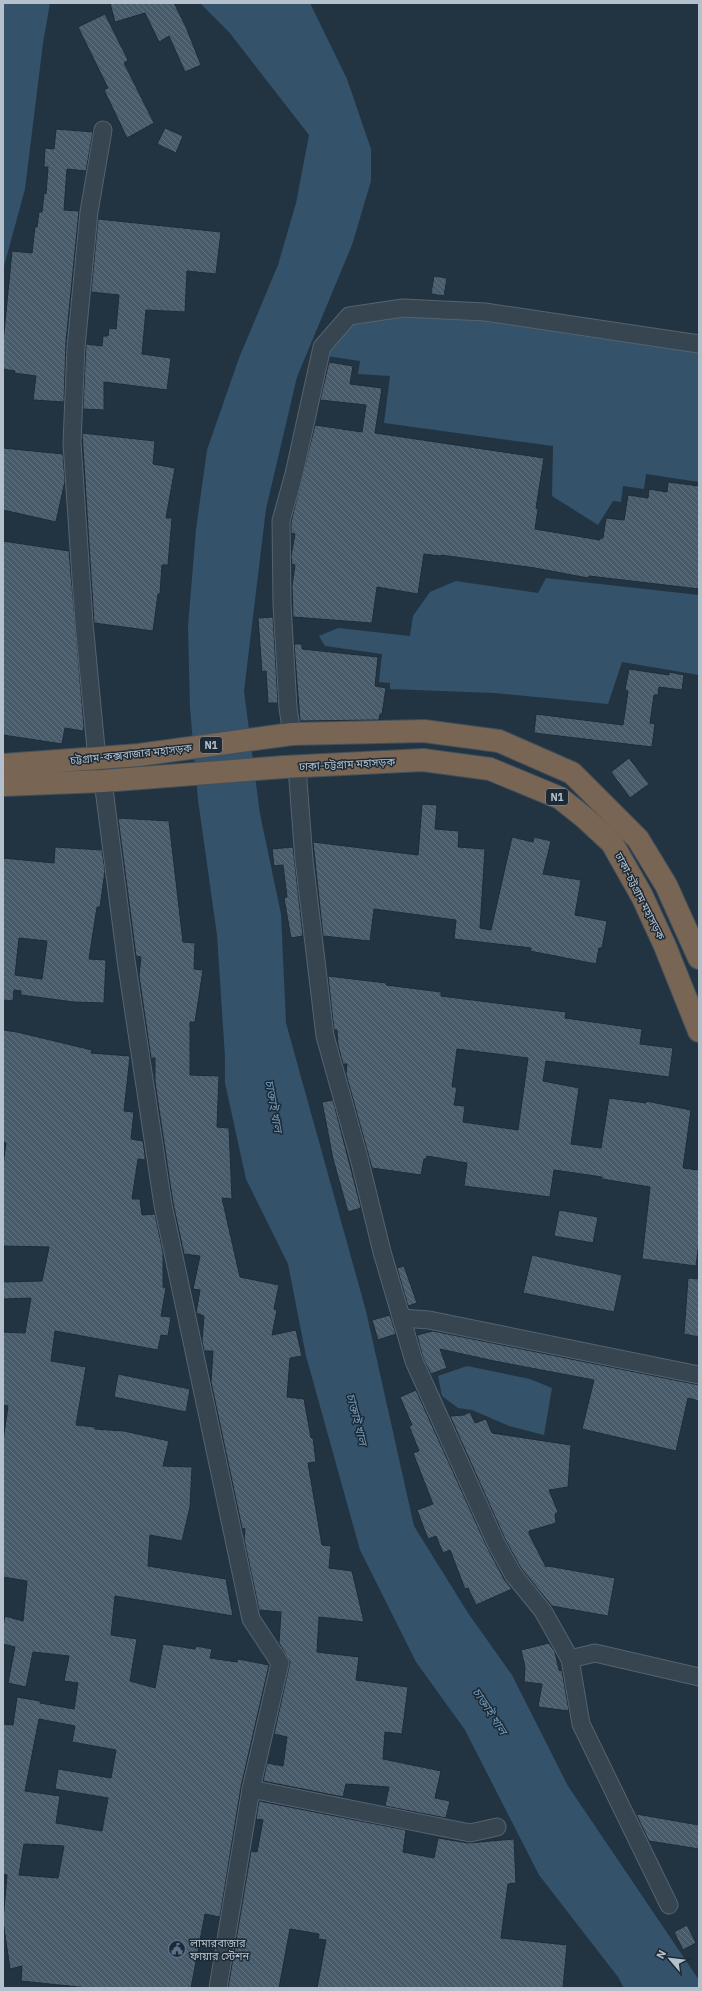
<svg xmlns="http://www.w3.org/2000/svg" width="702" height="1991" viewBox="0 0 702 1991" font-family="'IBM Plex Sans','Noto Sans Bengali',sans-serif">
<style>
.water{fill:#34526a}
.building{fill:url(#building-back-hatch);stroke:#1e2c38;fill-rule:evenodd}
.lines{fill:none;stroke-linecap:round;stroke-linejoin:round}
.street-casing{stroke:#55636f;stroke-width:19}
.highway-casing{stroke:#42505c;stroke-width:24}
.street{stroke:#374551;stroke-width:17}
.highway{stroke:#786553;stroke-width:22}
.labels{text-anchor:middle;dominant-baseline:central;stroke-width:3;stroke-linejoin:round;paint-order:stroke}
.shield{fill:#1c2a36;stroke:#86939f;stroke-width:1}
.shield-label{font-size:10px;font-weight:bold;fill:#b4c0cc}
.street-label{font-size:11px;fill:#b4c0cc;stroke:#1c2a36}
.poi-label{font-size:11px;fill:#b4c0cc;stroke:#1c2a36;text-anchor:start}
.water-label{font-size:12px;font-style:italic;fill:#7095b2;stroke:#1c2a36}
</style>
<defs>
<pattern id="building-back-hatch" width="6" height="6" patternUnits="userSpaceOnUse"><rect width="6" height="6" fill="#485b6b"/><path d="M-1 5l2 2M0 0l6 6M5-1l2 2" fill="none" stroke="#60717f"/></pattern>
</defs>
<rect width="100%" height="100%" fill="#223442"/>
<g class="water">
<path d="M3,3H50L43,43L25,189L3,270Z"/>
<path d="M200,3H310L347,79L371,149V181L352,245L297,377L266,509L244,691L260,814L281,914L286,1023L366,1311L414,1526L468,1613L512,1675L568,1786L699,1980V1988H624L618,1977L539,1875L465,1730L416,1662L360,1550L306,1356L288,1264L246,1179L225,1083V1057L217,935L198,800L190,708L188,626L196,529L207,450L239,358L278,265L296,203L309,135L229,32Z"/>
<path d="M404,316L473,317L699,352V482L646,474L644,489L623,486L621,502L613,501L598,525L552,496L553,446L384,423L390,376L358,374L360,361L326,356L349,323Z"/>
<path d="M546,578L699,595V675L622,662L608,704L494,693L390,689V683L379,682L382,654L325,646L319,636L338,628L410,636L413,616L430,592L456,581L538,593Z"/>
<path d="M467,1366L530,1379L552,1388L544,1435L509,1426L472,1410L458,1408L442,1396L438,1376Z"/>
</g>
<g class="building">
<path d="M110,3H174L186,27L201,65L185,72L169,36L159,42L145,13L115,22Z"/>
<path d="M105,14L128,60L124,63L154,123L127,138L104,90L108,88L78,27Z"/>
<path d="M165,128L183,136L176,153L157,144Z"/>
<path d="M56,129L93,132L86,171L67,169L64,210L79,211L66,342L64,402L33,400L36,376L14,373L15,371L3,369V343L12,251L32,253L35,227H37L39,212H42L44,193L46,194L48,167H44L45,148L54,149Z"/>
<path d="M98,219L221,232L216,274L187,271L185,312L146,310L142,354L171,358L167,390L104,382V410L83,409L86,344L102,346L103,336H108L109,328L116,329L119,295L91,292Z"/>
<path d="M434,276L447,278L444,296L431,294Z"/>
<path d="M329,362L353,366L350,384L382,388L375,433L544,458L536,508L538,509L535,529L600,540V538H603L606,518L624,520L628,495L648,498L649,489L667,492L668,482L699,486V589L589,576L588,578L535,568L441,555L440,556L424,554L418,594L377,587L372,623L293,617L292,586L295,565L292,564L291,556L295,534L291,533V522L315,425L362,432L366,405L320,400Z"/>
<path d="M82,433L155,441L153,464L175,468L166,518H172L168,565H162L160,594H158L153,631L94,623Z"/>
<path d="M3,448L63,454L65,481L56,522L3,510Z"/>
<path d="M3,541L69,551L84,727L83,731L65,728L62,744L3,735Z"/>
<path d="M273,617L278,703H268L266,671L262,672L258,618Z"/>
<path d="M294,644H302V649L378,657L375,686L386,688L382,714H380L379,720L300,721Z"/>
<path d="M629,669L669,675V672L684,675L682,690L659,687L658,695H654L650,723L655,724L652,747L534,733L536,714L623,725L628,691L625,690Z"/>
<path d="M629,758L649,784L630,798L611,772Z"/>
<path d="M422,804L437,805L435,829L459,831L458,847L485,849L480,928L491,930L512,837L533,842L534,837L551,841L543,874L581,880L575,915L607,921L602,948H599L596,964L530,951L531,948L454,939L456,920L374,909L370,941L323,936L313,842L418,855Z"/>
<path d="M118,818L169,821L183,942L195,943L194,969L203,970L195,1022H190V1075L219,1076L217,1127L229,1128L232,1199L222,1198L240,1277L279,1285L274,1309L277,1310L272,1335L296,1330L302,1356L290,1358L287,1397L304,1399L311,1438H313L316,1462L308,1463L322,1545L331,1546L329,1568L352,1571L364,1622L319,1617L317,1652L359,1657L356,1680L408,1687L402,1734L385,1732L383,1759L441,1771L435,1798L450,1801L446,1818L385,1806L389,1787L346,1784L343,1797L263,1781L267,1763L283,1766L287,1737L274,1734L290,1662L279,1643L281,1612L259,1610L244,1539L245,1529L242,1528L211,1382L213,1351H204L202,1341L204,1316L196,1313L200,1290L193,1289L200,1256L184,1254L173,1203L155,1082V1058H151L139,976L141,957L136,956Z"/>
<path d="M55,847L102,850L105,871L100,907H97L89,959L106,960L104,1003L74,1002L21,995V991L14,990L13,1001L3,1000V858L54,863ZM19,938L47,941L42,979L15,975Z"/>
<path d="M293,847L303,936L291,938L284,898L287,897L283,865L274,866L272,849Z"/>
<path d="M328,976L386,983V985L441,992V996L566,1012L565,1018L642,1029L640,1044L673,1048L669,1077L546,1061L543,1081L579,1088L571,1144L601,1148L609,1098L646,1103V1101L691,1110L683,1168L699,1170V1242L696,1266L642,1259L650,1187L602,1179V1177L554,1170L550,1197L464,1186L467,1163L427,1156L426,1159H424L421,1175L372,1168L346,1074L347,1064H343L338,1045L337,1030H334ZM457,1049L528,1058L518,1130L463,1122L465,1106L454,1105L457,1087H452Z"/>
<path d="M3,1030L17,1032L92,1050L91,1053L130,1056L124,1111L134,1112L131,1139L143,1141L145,1155V1160L138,1159L132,1199H140L142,1215L155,1214L163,1252V1287L166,1288L161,1316L171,1317L168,1336L161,1335L158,1350L55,1331L51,1361L86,1367L76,1425L95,1427V1429L124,1431L169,1441L163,1466L192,1467L190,1507L182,1541L150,1535L148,1566L226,1579L233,1616L115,1596L111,1635L137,1639L130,1681L155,1688L163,1644L195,1649L196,1646L212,1649L210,1658L237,1662L238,1659L269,1665L241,1787L220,1917L205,1914L191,1988H88L21,1981L22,1966L10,1969L3,1921L7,1875L3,1874V1724L13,1725L17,1697L40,1701V1703L74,1709L78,1683L64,1681L69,1656L33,1652L26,1687L8,1683L15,1647L3,1644V1626L5,1616L23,1621L27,1581L3,1577V1441L8,1406L3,1405V1332L25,1333L31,1298L3,1299V1282L42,1281L49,1247L3,1246V1165L6,1143L3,1142ZM39,1719L75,1726L72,1742L116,1750L111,1778L58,1769L55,1789L108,1798L102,1831L56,1823L60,1796L25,1791ZM24,1844L64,1846L58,1878L19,1875Z"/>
<path d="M333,1100L361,1208L348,1212L333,1159L322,1102Z"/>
<path d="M559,1210L598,1217L593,1243L554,1236Z"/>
<path d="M532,1255L622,1275L614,1312L523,1293Z"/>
<path d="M404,1266L417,1303L408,1306L397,1268Z"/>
<path d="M688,1278L699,1279V1337L684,1334Z"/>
<path d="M390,1315L396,1334L378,1340L372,1320Z"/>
<path d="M433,1331L699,1385V1401L688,1398L676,1451L582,1429L594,1380L494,1361L440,1349L447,1368L431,1374L423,1358L417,1335Z"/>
<path d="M118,1374L190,1389L186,1412L114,1397Z"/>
<path d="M416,1390L487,1547L504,1579L512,1589L476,1605L468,1588L465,1589L450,1550L443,1553L436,1536L428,1539L417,1510L433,1504L413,1453L419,1451L409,1426L412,1425L400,1397Z"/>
<path d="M470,1412L475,1423L486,1419L492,1433L571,1445L568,1487L549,1490L558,1512L555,1514L556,1523L529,1531V1534L546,1567L548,1566L615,1578L608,1616L552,1606L521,1568L505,1539L450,1416L464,1415Z"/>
<path d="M549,1643L555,1652L559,1670L562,1671L569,1711L538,1707L542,1684L524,1682L525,1667L521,1650Z"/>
<path d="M259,1801L406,1830L403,1852L434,1858L438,1838L468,1843L514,1839L516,1883L508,1884L501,1938L567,1945L563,1988H317L326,1940L318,1939L319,1934L290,1929L279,1988H228L251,1851L257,1852L263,1820L256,1819Z"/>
<path d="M636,1814L699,1825V1849L649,1841Z"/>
<path d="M687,1925L696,1943L683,1950L674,1932Z"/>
</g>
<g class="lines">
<defs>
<g id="street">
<path d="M292,734L288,708L282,604L281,521L294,474L322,347L349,316L403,308L485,312L699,344"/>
<path d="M97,759L84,623L72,443L76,347L89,212L103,130"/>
<path d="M297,767L304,860L325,1036L359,1158L382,1252L414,1361L496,1543L513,1574L543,1611L570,1659L581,1724L669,1905"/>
<path d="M103,781L126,960L163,1205L251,1619L280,1663L251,1789L218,1988"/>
<path d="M401,1318L429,1320L699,1375"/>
<path d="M570,1659L595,1653L699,1677"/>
<path d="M251,1789L470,1833L497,1827"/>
</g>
<g id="highway">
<path d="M3,765L139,755L292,734L424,731L499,741L572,773L638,839L666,885L699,958"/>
<path d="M3,785L103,781L284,767L423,760L490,769L560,798L585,818L612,843L642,896L665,946L699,1031"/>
</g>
</defs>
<use href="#street" class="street-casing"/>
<use href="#highway" class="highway-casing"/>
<use href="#street" class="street"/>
<use href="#highway" class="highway"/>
</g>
<defs>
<symbol id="civic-ring" viewBox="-11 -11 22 22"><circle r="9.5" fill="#1c2a36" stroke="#5c6f8a" stroke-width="1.5"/><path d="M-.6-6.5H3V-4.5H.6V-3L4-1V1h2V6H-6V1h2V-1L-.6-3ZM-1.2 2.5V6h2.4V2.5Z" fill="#5c6f8a"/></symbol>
</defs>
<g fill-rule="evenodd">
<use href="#civic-ring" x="167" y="1939" width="20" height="20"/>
</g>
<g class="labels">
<g class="shield">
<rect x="200" y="737" width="22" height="16" rx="3"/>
<rect x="546" y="789" width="22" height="16" rx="3"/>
</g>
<g class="shield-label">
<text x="211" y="745">N1</text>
<text x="557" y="797">N1</text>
</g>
<g class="street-label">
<text transform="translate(131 754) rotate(-6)">চট্টগ্রাম-কক্সবাজার মহাসড়ক</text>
<text transform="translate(347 764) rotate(-3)">ঢাকা-চট্টগ্রাম মহাসড়ক</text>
<text transform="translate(640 896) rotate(63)">ঢাকা-চট্টগ্রাম মহাসড়ক</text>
</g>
<g class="poi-label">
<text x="190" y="1943">লামারবাজার<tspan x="190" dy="13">ফায়ার স্টেশন</tspan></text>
</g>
<g class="water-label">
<text transform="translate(274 1106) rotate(80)">চাক্তাই খাল</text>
<text transform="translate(357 1419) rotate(76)">চাক্তাই খাল</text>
<text transform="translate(490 1711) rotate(57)">চাক্তাই খাল</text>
</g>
</g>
<rect width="702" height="1991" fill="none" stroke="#b4c0cc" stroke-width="8"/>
<g transform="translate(670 1959) rotate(298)" stroke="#1c2a36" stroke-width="3" paint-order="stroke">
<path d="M0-3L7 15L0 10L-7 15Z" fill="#b4c0cc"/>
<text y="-6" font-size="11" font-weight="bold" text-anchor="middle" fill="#b4c0cc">N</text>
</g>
</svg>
